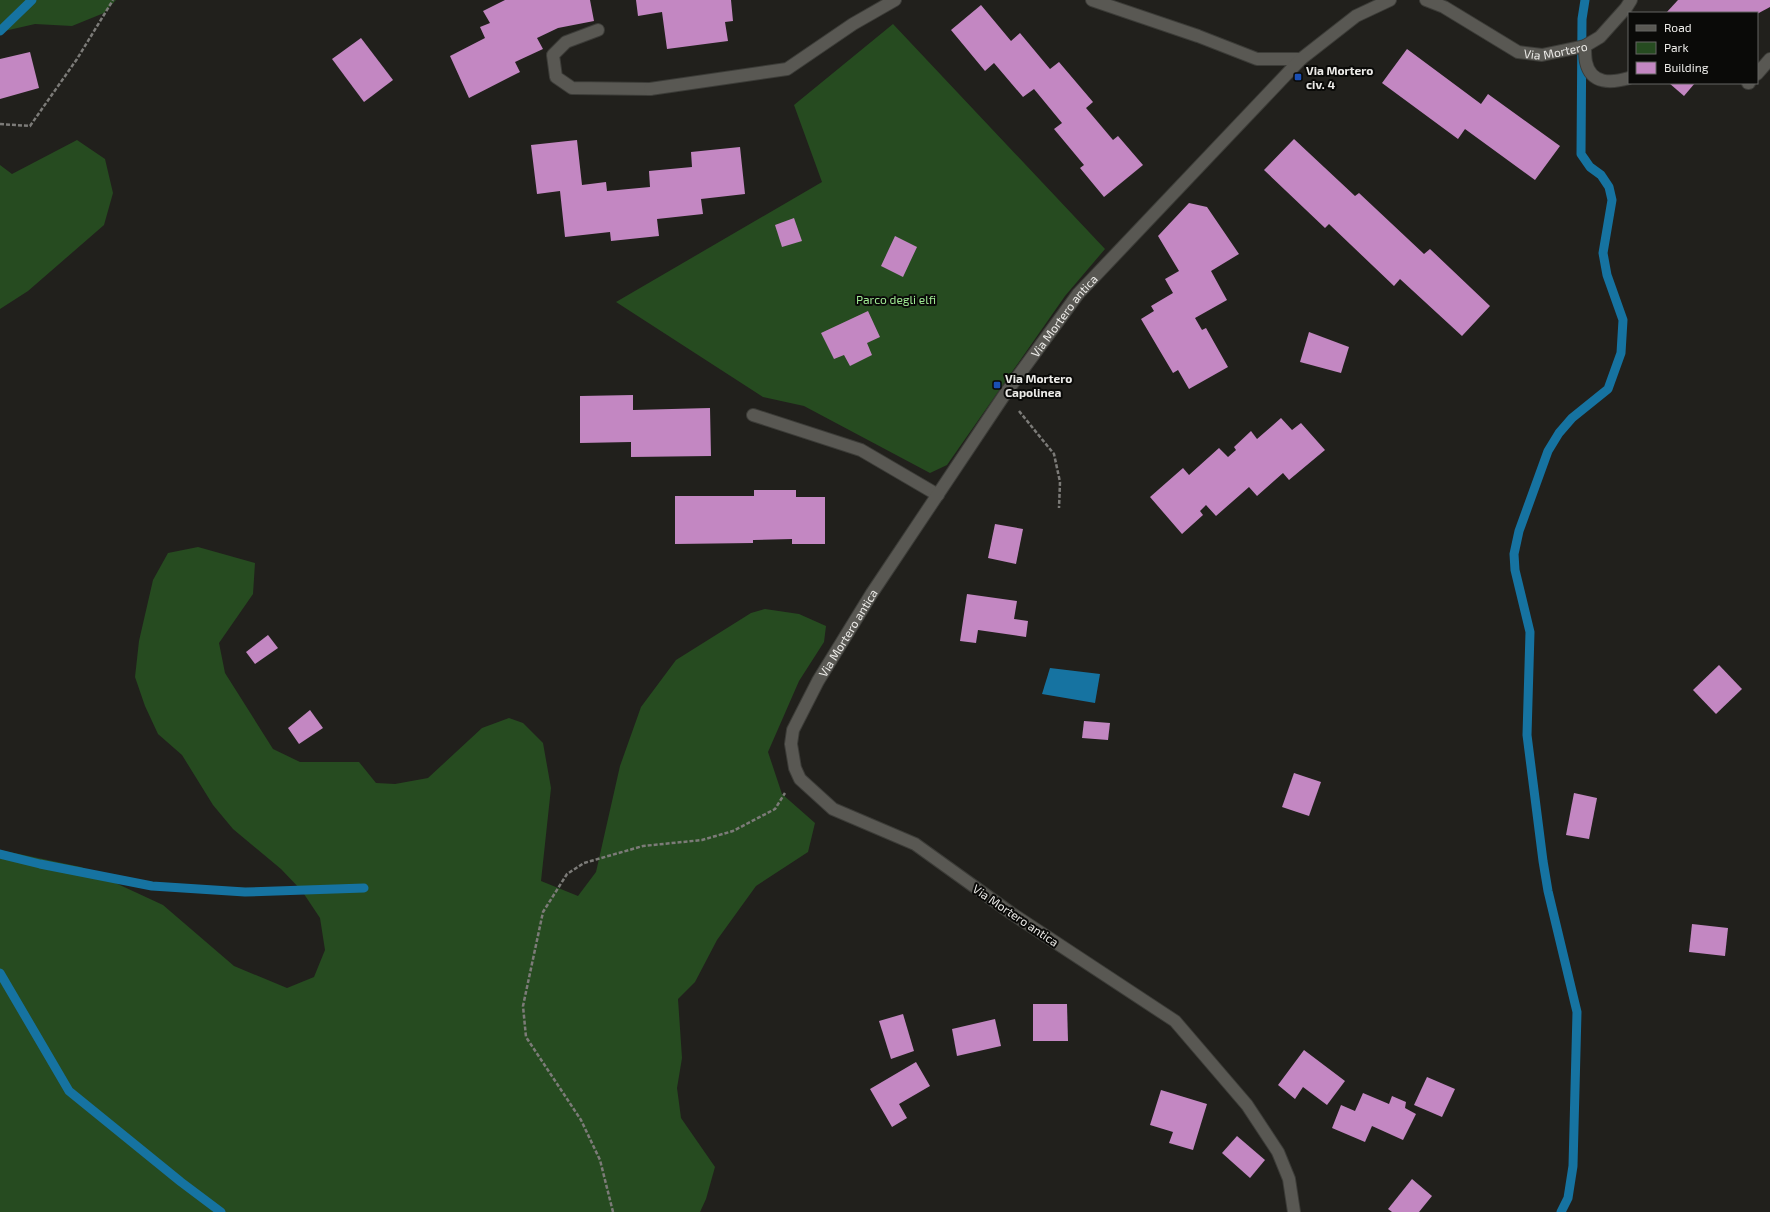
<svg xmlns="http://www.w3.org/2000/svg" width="1770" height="1212" viewBox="0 0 1770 1212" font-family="'Exo 2',sans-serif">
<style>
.green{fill:#264b20}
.water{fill:#1673a1}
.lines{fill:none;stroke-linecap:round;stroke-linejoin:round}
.stream{stroke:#1673a1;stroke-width:9}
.building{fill:#c387c2}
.lane-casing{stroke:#3c3c38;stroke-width:14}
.street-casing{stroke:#3c3c38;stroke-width:14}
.path{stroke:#7c7b78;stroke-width:2.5;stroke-dasharray:4 2;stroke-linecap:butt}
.lane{stroke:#595853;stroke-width:12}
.street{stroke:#595853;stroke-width:12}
.transit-dot{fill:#1a4fb4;stroke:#0a0a08;stroke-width:1.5}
.labels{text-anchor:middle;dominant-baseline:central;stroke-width:4;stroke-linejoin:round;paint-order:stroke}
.street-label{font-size:12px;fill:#ecebe8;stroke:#0a0a08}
.poi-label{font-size:12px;font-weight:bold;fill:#ecebe8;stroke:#0a0a08;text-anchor:start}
.park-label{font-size:12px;fill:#9fe993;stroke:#0a0a08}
</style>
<rect width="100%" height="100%" fill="#21201c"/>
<g class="green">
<path d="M0,0H116L104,13L72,26L35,24L0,32Z"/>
<path d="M893,24L1105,249L1065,296L947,465L930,473L804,406L763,397L616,302L822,182L794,105Z"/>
<path d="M77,140L105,159L113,193L104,225L28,291L0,309V165L12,174Z"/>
<path d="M198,547L255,563L253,594L219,643L225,673L273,749L300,762H359L376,783L395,784L428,778L482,728L509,718L523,723L543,743L551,788L541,881L578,896L596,872L620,766L641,707L676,660L751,613L765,609L799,614L826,626L824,642L799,681L768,752L782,794L815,823L808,852L756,886L717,940L695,982L678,999L682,1058L677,1088L681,1118L715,1167L706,1199L700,1212H0V850L81,867L163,905L234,966L287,988L314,977L325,950L320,918L302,891L281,869L233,829L213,805L182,755L158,734L145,706L135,677L139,641L153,580L168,553Z"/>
</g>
<path class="water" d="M1050,668L1100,674L1095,703L1042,694Z"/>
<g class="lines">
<g class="stream">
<path d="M0,31L32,0"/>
<path d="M0,854L40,864L152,886L245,892L364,888"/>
<path d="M0,973L69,1091L181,1182L221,1212"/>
<path d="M1561,1212L1568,1198L1573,1166L1577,1012L1548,891L1543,861L1527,735L1530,632L1515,570L1514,554L1519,531L1548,451L1559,433L1572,418L1608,389L1621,353L1623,320L1607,275L1603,253L1612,200L1609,187L1601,175L1590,167L1581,154L1582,19L1585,0"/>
</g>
</g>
<g class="building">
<path d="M505,0H590L594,21L558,28L537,38L543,49L515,62L520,72L469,98L450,56L485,38L480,27L490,23L483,11Z"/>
<path d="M636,0H731L733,21L725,22L728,41L667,49L662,12L638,16Z"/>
<path d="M1678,0H1770V7L1757,14L1666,13Z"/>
<path d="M981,5L1011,41L1020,33L1050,69L1059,62L1093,102L1086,108L1113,140L1118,136L1143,165L1104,197L1080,168L1084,165L1054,129L1062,123L1034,89L1023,97L994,63L985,71L951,30Z"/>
<path d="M361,38L393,80L364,102L332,59Z"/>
<path d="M1407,49L1481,104L1488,94L1560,146L1535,180L1465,129L1458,139L1382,83Z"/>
<path d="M30,52L39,88L0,99V59Z"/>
<path d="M1669,83H1695L1684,96Z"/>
<path d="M1294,139L1355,196L1359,193L1424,254L1430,249L1490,306L1462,336L1400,279L1394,286L1329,224L1325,228L1264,170Z"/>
<path d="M577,140L582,185L606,182L607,191L650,187L649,171L692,167L691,152L740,147L745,194L701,199L703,214L657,219L659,236L611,241L610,232L565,237L560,191L537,194L531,145Z"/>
<path d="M1189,203L1207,207L1239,254L1211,271L1227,300L1195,318L1202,330L1206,328L1228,367L1189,389L1178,370L1173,373L1141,319L1154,311L1151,306L1173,293L1165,279L1179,271L1158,236Z"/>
<path d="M794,218L802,241L782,247L775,225Z"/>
<path d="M895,236L917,247L903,277L881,266Z"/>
<path d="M868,311L880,337L867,343L872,355L850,366L844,355L834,359L821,333Z"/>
<path d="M1309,332L1349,347L1341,373L1300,362Z"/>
<path d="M633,395V410L710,408L711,456L631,457V442L580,443V396Z"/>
<path d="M1281,418L1292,430L1301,423L1325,450L1289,480L1283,473L1257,496L1249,487L1216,516L1206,505L1200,511L1203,515L1182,534L1150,497L1183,468L1189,475L1219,448L1228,457L1236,450L1234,447L1251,431L1257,439Z"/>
<path d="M754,490H796V497H825V544H792V539L753,540V543L675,544V496H754Z"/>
<path d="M995,524L1023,529L1016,564L988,558Z"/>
<path d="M967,594L1017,601L1014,619L1028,621L1026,637L978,630L976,643L960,641Z"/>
<path d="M268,635L278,648L255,664L246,652Z"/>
<path d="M1719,665L1742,689L1716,714L1693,690Z"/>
<path d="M310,710L323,728L299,744L288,728Z"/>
<path d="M1084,721L1110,723L1108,740L1082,738Z"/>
<path d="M1294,773L1321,782L1309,816L1282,807Z"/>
<path d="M1574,793L1597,798L1589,839L1566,835Z"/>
<path d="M1692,924L1728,928L1725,956L1689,952Z"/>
<path d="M1033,1004H1067L1068,1041H1033Z"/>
<path d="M903,1014L914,1051L891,1059L879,1021Z"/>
<path d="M995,1019L1001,1046L957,1056L952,1029Z"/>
<path d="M1304,1050L1345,1081L1327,1105L1303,1087L1295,1099L1278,1085Z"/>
<path d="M916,1062L930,1086L899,1104L907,1118L892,1127L870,1089Z"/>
<path d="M1427,1077L1455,1089L1442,1117L1414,1105Z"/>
<path d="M1161,1090L1207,1104L1193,1150L1169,1143L1173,1132L1150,1125Z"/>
<path d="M1363,1093L1389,1104L1392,1096L1406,1102L1405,1108L1416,1114L1403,1140L1372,1126L1365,1142L1332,1128L1341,1105L1355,1111Z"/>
<path d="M1237,1136L1265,1160L1250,1178L1222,1153Z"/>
<path d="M1412,1179L1432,1196L1419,1212H1392L1388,1209Z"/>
</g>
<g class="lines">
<defs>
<g id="lane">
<path d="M598,30L566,42L553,55L556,77L572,88L650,89"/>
<path d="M1585,46C1585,51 1585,57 1586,62C1591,85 1612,83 1629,78"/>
</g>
<g id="street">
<path d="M1092,0L1198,36L1257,59H1301"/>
<path id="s1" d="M1426,0L1444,7L1518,52L1542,55L1585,46L1600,37L1626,8L1631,0"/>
<path d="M1757,74L1770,59"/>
<path d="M1748,83H1749"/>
<path d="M650,89L787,69L853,24L895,0"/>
<path d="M753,415L861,450L938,495"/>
<path id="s2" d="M1294,1212L1289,1179L1278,1152L1247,1105L1175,1021L1011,913L915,844L833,809L800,779L795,768L791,744L793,730L818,681L872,593L1005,394L1078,294L1301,59L1356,16L1390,0"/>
</g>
</defs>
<use href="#lane" class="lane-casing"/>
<use href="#street" class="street-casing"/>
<g class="path">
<path d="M0,124L30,126L77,59L113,0"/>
<path d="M1019,411L1054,454L1060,482L1059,508"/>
<path d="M613,1212L600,1160L581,1120L526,1037L523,1006L543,912L567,874L584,863L643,846L702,840L733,831L775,809L785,793"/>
</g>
<use href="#lane" class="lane"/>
<use href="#street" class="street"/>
</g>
<g class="transit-dot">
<rect x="1294" y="73" width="8" height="8" rx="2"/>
<rect x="993" y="381" width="8" height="8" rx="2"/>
</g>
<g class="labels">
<g class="street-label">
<text stroke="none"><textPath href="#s1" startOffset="144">Via Mortero</textPath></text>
<text stroke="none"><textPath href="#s2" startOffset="1224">Via Mortero antica</textPath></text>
<text stroke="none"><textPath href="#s2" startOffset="840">Via Mortero antica</textPath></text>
<text transform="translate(1016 915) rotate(34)">Via Mortero antica</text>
</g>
<g class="poi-label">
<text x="1306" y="70">Via Mortero<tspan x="1306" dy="14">civ. 4</tspan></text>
<text x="1005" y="378">Via Mortero<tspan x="1005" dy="14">Capolinea</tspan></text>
</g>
<g class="park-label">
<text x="896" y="299">Parco degli elfi</text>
</g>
</g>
<rect x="1628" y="12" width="130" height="72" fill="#0a0a08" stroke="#646462"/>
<rect x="1636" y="25" width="20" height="6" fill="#595853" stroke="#646462"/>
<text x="1664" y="32" font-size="12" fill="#ecebe8">Road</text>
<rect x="1636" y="42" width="20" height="12" fill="#264b20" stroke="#646462"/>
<text x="1664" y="52" font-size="12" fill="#ecebe8">Park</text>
<rect x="1636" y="62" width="20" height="12" fill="#c387c2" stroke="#646462"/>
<text x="1664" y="72" font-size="12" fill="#ecebe8">Building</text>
</svg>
